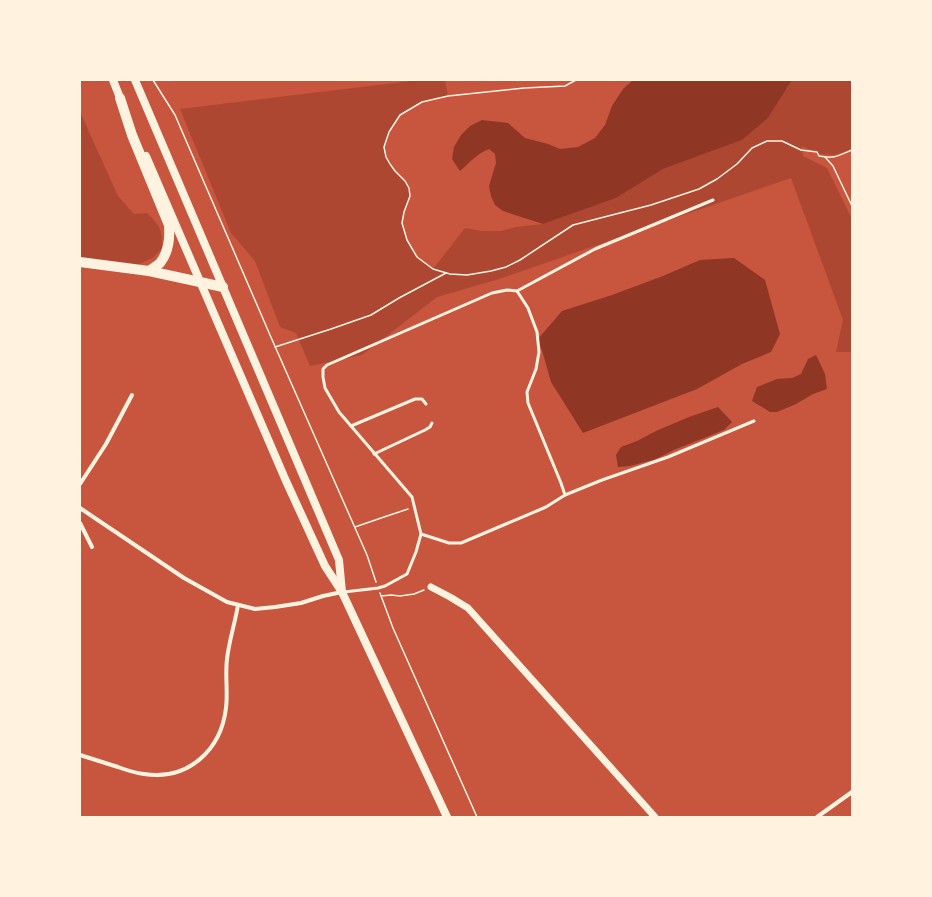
<svg xmlns="http://www.w3.org/2000/svg" width="932" height="897" viewBox="0 0 932 897" font-family="Helvetica,sans-serif">
<style>
.green{fill:#ae4732}
.water{fill:#8f3625}
.lines{fill:none;stroke-linecap:round;stroke-linejoin:round}
.path{stroke:#fff3e0;stroke-width:1.5}
.service{stroke:#fff3e0;stroke-width:3}
.minor{stroke:#fff3e0;stroke-width:4}
.tertiary{stroke:#fff3e0;stroke-width:7}
.secondary{stroke:#fff3e0;stroke-width:8}
.motorway{stroke:#fff3e0;stroke-width:10}
</style>
<rect width="100%" height="100%" fill="#c8553d"/>
<g class="green">
<path d="M419,80H445L448,96L422,102L400,115L389,132L384,147L386,157L395,171L405,181L409,188L410,196L404,212L402,223L407,240L417,257L433,269L465,228L481,231H501L516,227L543,224L616,198L663,169L742,140L768,118L792,80H852V149L835,155L820,154L801,146L803,156L827,168L852,219V352H836L843,320L791,178L499,279L437,297L362,355L310,366L296,333L280,327L255,261L231,233L180,109Z"/>
<path d="M80,112L118,196L134,214L147,213C161,227 162,229 162,248L154,257L131,268L80,261Z"/>
</g>
<g class="water">
<path d="M633,80H792L768,118L742,140L663,169L616,198L543,224L503,211L495,205L491,196L489,186L496,163L495,154L489,149C478,153 469,163 460,171L452,159L454,147L461,135L470,126L482,120L508,123L525,138L548,144L560,149L578,147L595,138L605,125L612,106L623,89Z"/>
<path d="M734,258L765,280L780,334L771,352L742,364L697,389L583,433L551,382L544,357L538,339L562,311L612,295L663,276L700,260Z"/>
<path d="M816,355L825,374L827,389L813,394L796,404L777,412H770L752,401L757,387L777,379L792,378L801,374L808,359Z"/>
<path d="M718,407L732,422L724,430L674,450L656,459L630,466L618,467L616,455L621,447L637,441L656,431L689,417Z"/>
</g>
<g class="lines">
<g class="path">
<path d="M153,80L175,115L270,335L367,555L376,582"/>
<path d="M576,80L565,86L524,88L448,96L422,102L400,115L389,132L384,147L386,157L390,164L395,171L405,181L409,188L410,196L404,212L402,223L407,240L417,257L433,269L450,274L467,275L491,271L506,267L520,260L573,225L651,205L699,189L717,179L737,164L752,148L767,141H782L801,150L817,152L819,156C834,159 838,156 852,150"/>
<path d="M825,157L833,166L852,206"/>
<path d="M275,347L331,329L371,315L399,298L446,273"/>
<path d="M355,527L384,517L408,509"/>
<path d="M380,593L393,628L477,817"/>
<path d="M381,596L391,595L400,596L414,594L424,590"/>
</g>
<g class="service">
<path d="M517,291L528,308L537,332L539,352L536,369L527,392L528,403L561,483L565,495"/>
<path d="M351,426L415,399H422L426,404"/>
<path d="M374,454L425,430L430,427L432,423"/>
<path d="M421,534L449,543H461L546,507L565,495L602,480L668,457L754,421"/>
<path d="M344,592L378,588L385,586L407,574L416,552L421,534L412,497L339,412L325,388L323,377V369L327,365L492,293L507,290L517,291L595,249L713,200"/>
</g>
<g class="minor">
<path d="M80,484L106,444L132,395"/>
<path d="M80,508L184,578L227,602L255,609L275,607L301,603L323,596L342,592"/>
<path d="M80,523L92,547"/>
<path d="M80,755C93,759 105,763 118,767C126,770 135,773 144,774C188,781 221,750 226,708C228,692 225,675 227,659C229,641 235,623 238,605"/>
<path d="M817,817L852,792"/>
</g>
<path class="tertiary" d="M431,587L450,597L468,608L655,817"/>
<g class="secondary">
<path d="M113,80L122,103"/>
<path d="M135,80L339,560L342,592"/>
<path d="M146,156L286,481L325,566L342,592L447,817"/>
</g>
<g class="motorway">
<path d="M120,98L132,135L169,225C170,238 169,252 160,263C157,266 153,268 149,271"/>
<path d="M80,262L149,271L223,287"/>
</g>
</g>
<rect width="932" height="897" fill="none" stroke="#fff3e0" stroke-width="162"/>
</svg>
